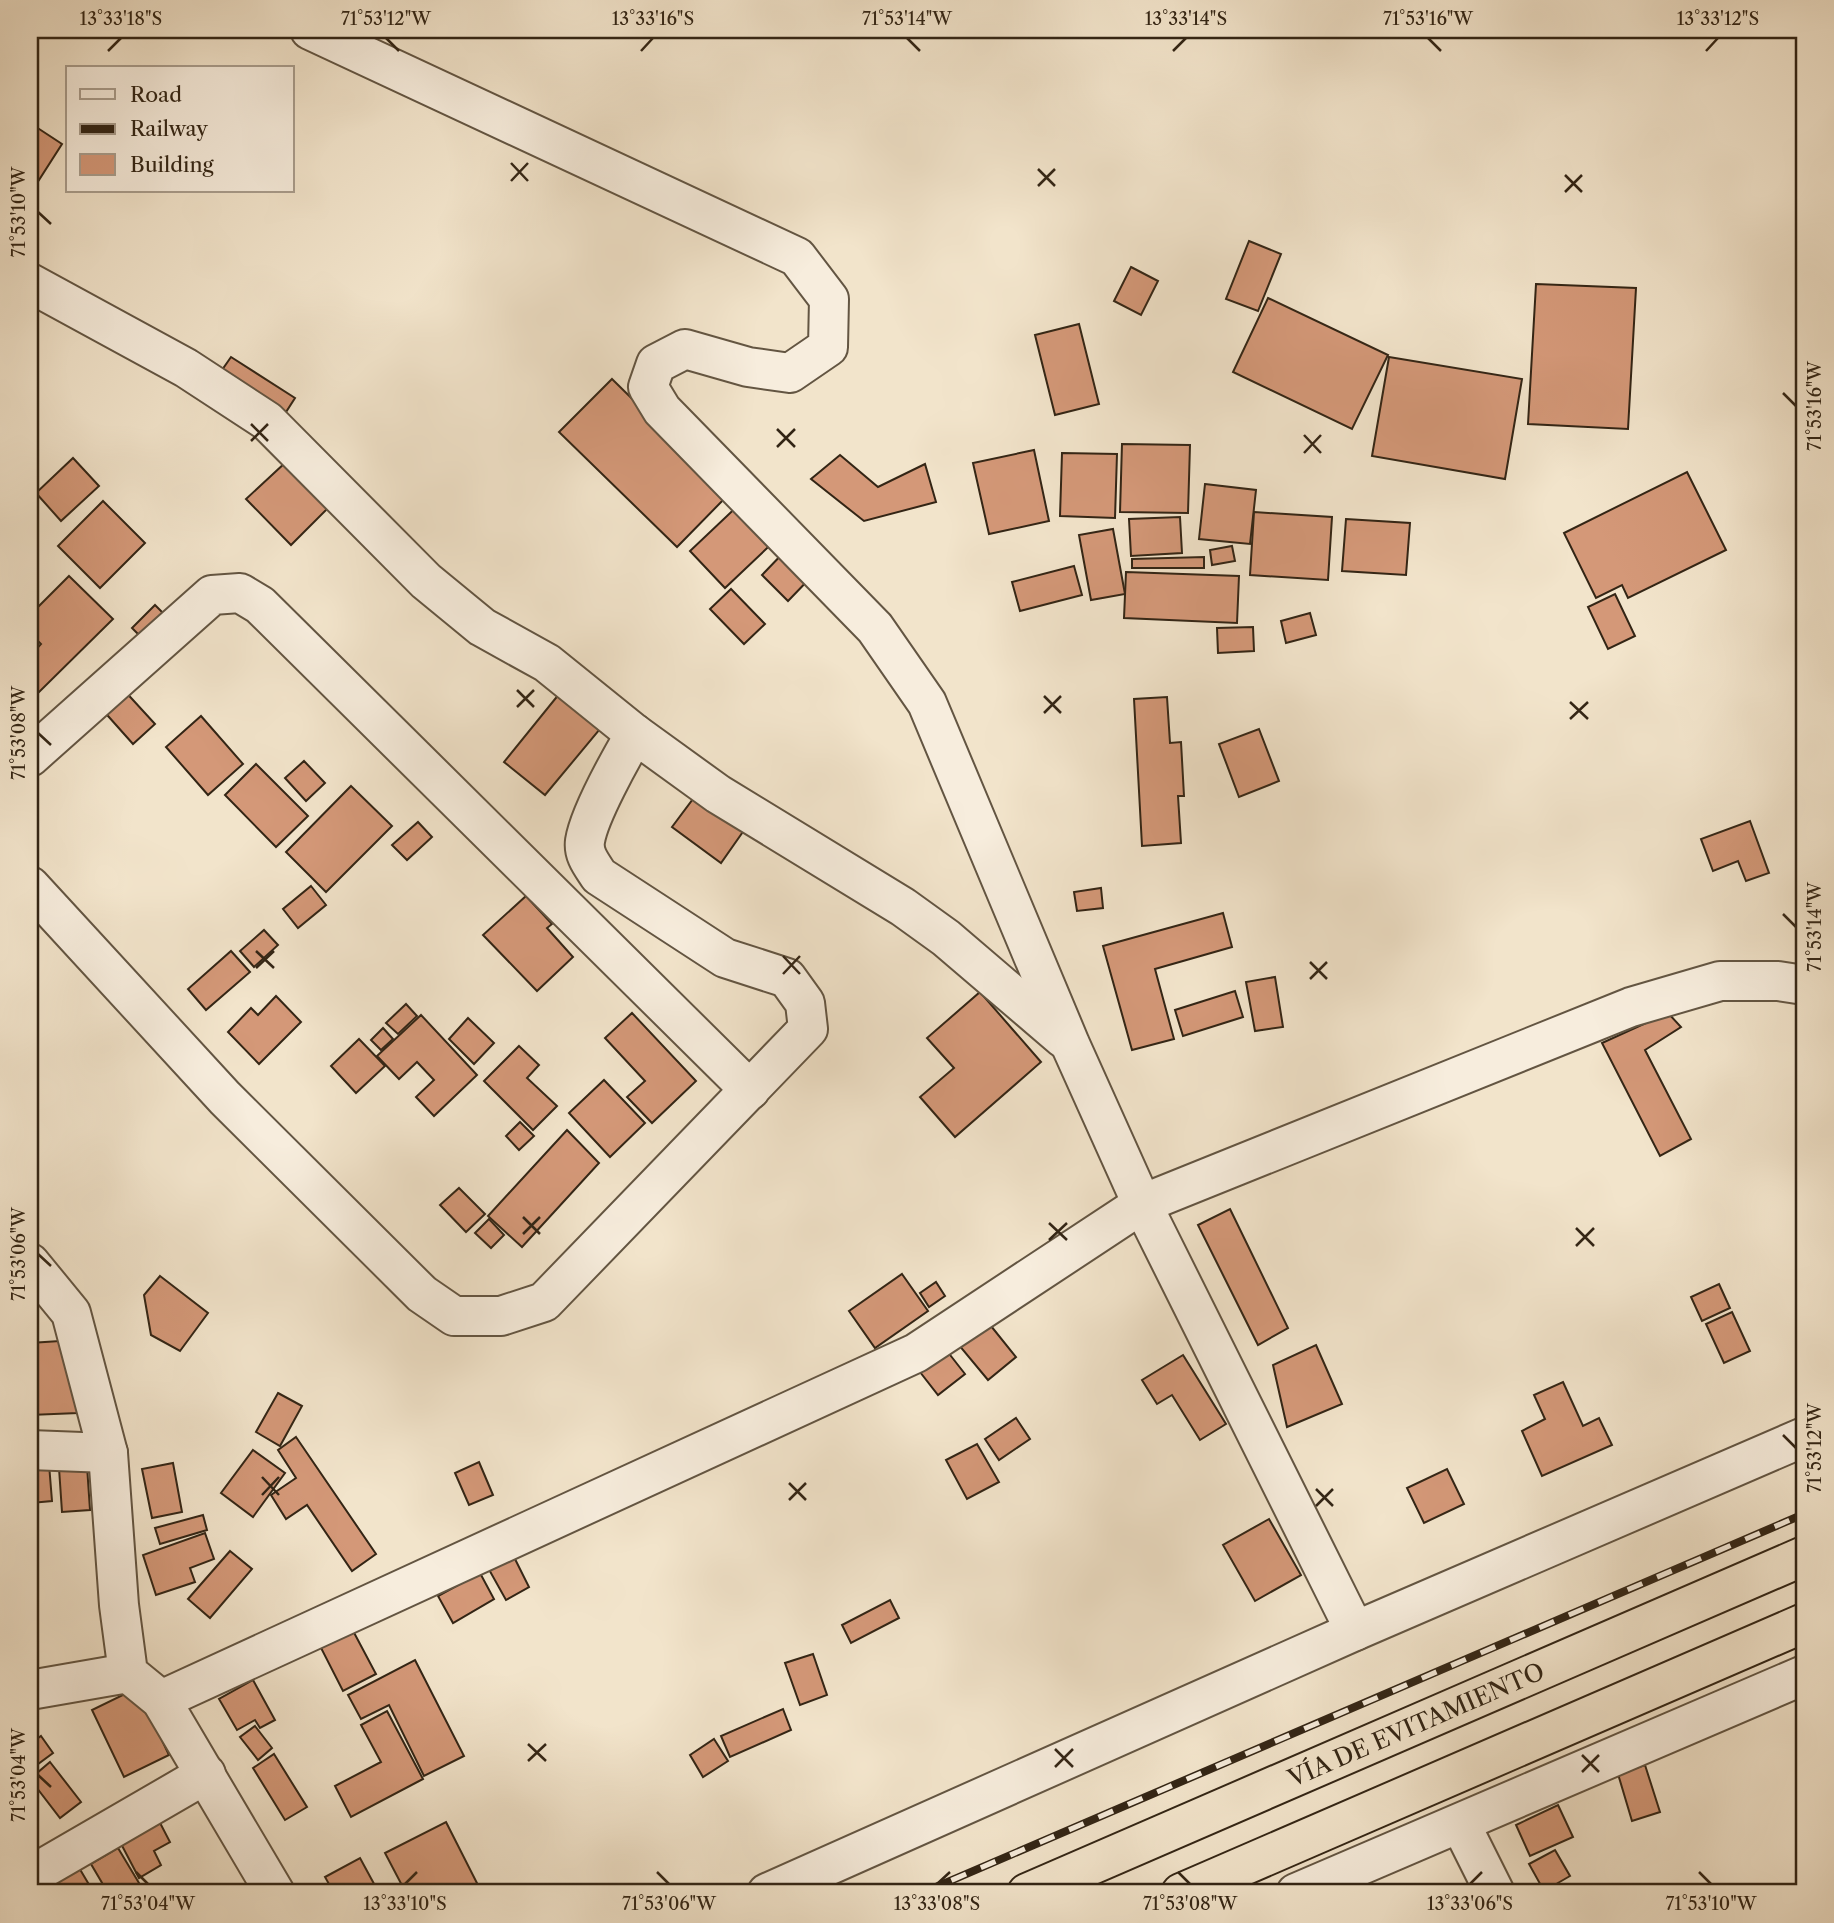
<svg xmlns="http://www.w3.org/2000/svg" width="1834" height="1923" viewBox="0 0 1834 1923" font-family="'Libre Caslon Text',serif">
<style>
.building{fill:#d49878;stroke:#332515;stroke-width:2}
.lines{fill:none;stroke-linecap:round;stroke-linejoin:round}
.street-casing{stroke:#635542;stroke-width:42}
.highway-casing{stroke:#332515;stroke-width:42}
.street{stroke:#f7eddd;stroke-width:38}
.highway{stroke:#f2e4cb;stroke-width:38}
.rail-casing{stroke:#332515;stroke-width:8}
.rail{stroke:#f7eddd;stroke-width:5;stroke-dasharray:16;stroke-linecap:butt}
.ticks{fill:none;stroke:#332515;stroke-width:2.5}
.labels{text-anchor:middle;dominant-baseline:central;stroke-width:5;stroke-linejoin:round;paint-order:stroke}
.street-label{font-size:24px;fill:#332515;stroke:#f7eddd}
.neatline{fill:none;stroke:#332515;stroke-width:2.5}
.ticks-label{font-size:18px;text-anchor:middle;fill:#332515}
</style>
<rect width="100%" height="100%" fill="#f2e4cb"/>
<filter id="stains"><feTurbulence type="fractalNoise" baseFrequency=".00286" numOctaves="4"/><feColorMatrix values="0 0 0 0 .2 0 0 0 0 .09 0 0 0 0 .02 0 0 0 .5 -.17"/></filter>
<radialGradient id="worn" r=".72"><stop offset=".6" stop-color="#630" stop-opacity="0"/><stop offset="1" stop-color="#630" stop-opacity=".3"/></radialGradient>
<g class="building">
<path d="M30,123L62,144L30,194Z"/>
<path d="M1249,241L1281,254L1258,311L1226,299Z"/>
<path d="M1131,267L1158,281L1141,315L1114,301Z"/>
<path d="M1536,284L1636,288L1628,429L1528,424Z"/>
<path d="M1268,298L1388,355L1352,429L1233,372Z"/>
<path d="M1079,324L1099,404L1055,415L1035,335Z"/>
<path d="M231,357L295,398L286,412L222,370Z"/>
<path d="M1389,357L1522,379L1505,479L1372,456Z"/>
<path d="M612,379L729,494L677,547L559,432Z"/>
<path d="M1122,444L1190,445L1188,513L1120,512Z"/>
<path d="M1034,450L1049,521L989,534L973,463Z"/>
<path d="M1062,453L1117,454L1115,518L1060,516Z"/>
<path d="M840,455L878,487L925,464L936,502L864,521L811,479Z"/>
<path d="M73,458L99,486L61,521L36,493Z"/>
<path d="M286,462L329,507L291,545L246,499Z"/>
<path d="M1687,472L1726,550L1628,598L1622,585L1596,598L1564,533Z"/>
<path d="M1205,484L1256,490L1250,544L1199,539Z"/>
<path d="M746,498L781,535L725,588L690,551Z"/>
<path d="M103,501L145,543L100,588L58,546Z"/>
<path d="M1254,512L1332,517L1328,580L1250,575Z"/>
<path d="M1180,517L1182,553L1131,556L1129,519Z"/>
<path d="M1346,519L1410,523L1406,575L1342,571Z"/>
<path d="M1113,529L1125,594L1091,600L1079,535Z"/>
<path d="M1232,546L1235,561L1212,565L1210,550Z"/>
<path d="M788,548L815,573L788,601L762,575Z"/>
<path d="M1204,557V568H1132V559Z"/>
<path d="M1074,566L1082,595L1020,611L1012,582Z"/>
<path d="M1126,572L1239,576L1237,623L1124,618Z"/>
<path d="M69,576L113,619L32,699L30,696V656L41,644L30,633V615Z"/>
<path d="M731,589L765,624L744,644L710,609Z"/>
<path d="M1615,594L1635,636L1608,649L1588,607Z"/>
<path d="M155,605L168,618L145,641L132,628Z"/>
<path d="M1310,613L1316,635L1286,643L1281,621Z"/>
<path d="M1253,627L1254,651L1218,653L1217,628Z"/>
<path d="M568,683L610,717L545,795L504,762Z"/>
<path d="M122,688L155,724L133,744L100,707Z"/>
<path d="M1167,697L1170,743L1181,742L1184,796H1178L1181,843L1142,846L1134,699Z"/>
<path d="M201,716L243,764L208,795L166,747Z"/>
<path d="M1259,729L1279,781L1239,797L1219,744Z"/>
<path d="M304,761L325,783L306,801L285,778Z"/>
<path d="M256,764L308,816L276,847L225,795Z"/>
<path d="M351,786L392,826L326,892L286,852Z"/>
<path d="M699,791L747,826L721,863L672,827Z"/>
<path d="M1750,821L1769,873L1746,881L1738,861L1713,871L1701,839Z"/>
<path d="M418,822L432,837L407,860L392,845Z"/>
<path d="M311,886L326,905L298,928L283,909Z"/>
<path d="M1101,888L1103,908L1077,911L1074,892Z"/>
<path d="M526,896L552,924L547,928L573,957L537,991L483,935Z"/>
<path d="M1223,913L1232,947L1155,969L1174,1039L1132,1050L1103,946Z"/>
<path d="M264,930L278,945L254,967L240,951Z"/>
<path d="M231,951L250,972L206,1010L188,989Z"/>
<path d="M1275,977L1283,1027L1255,1031L1246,982Z"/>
<path d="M1235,991L1243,1017L1183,1036L1175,1010Z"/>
<path d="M980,992L1041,1062L955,1137L920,1097L954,1068L927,1038Z"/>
<path d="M276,996L301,1022L259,1064L228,1032L251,1008L258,1015Z"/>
<path d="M406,1004L417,1016L398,1034L386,1023Z"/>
<path d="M632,1013L696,1081L652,1123L627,1097L645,1081L605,1038Z"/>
<path d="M1668,1013L1681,1027L1645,1050L1691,1139L1660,1156L1602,1043Z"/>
<path d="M421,1015L477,1075L434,1116L416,1097L434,1080L417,1062L399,1079L377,1056Z"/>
<path d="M468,1018L494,1043L474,1064L449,1039Z"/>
<path d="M383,1028L393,1039L381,1050L371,1040Z"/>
<path d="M359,1039L385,1066L356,1093L331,1066Z"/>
<path d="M519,1046L539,1065L527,1078L557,1106L533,1130L484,1081Z"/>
<path d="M604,1080L645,1123L610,1157L569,1113Z"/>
<path d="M520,1122L534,1136L519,1150L506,1136Z"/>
<path d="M567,1130L599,1163L522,1247L488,1216Z"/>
<path d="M459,1188L485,1214L466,1232L440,1205Z"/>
<path d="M1230,1209L1288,1328L1258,1345L1198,1225Z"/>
<path d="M489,1219L504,1235L491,1248L475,1233Z"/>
<path d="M902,1274L928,1311L875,1348L849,1311Z"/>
<path d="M160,1276L208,1313L180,1351L151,1335L144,1295Z"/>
<path d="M936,1282L945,1296L929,1307L920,1293Z"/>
<path d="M1719,1284L1730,1308L1702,1321L1691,1297Z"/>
<path d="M1732,1312L1750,1351L1724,1363L1706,1324Z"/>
<path d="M987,1321L1016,1357L988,1380L958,1344Z"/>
<path d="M75,1340L78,1413L30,1415V1343Z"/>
<path d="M1316,1345L1342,1404L1287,1427L1273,1365Z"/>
<path d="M947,1351L965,1374L938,1395L920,1372Z"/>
<path d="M1183,1355L1226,1424L1200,1440L1172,1395L1157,1404L1142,1380Z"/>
<path d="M1563,1382L1583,1426L1599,1418L1612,1445L1542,1476L1522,1431L1545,1419L1534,1395Z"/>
<path d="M278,1393L302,1406L280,1446L256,1432Z"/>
<path d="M1016,1418L1030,1439L999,1460L985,1439Z"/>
<path d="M296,1437L376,1554L352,1571L307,1505L286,1519L271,1495L296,1478L278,1450Z"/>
<path d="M977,1444L999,1482L967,1499L946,1460Z"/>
<path d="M253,1450L285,1473L253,1517L221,1493Z"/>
<path d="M479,1462L493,1495L469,1505L455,1473Z"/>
<path d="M173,1463L182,1512L152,1518L142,1469Z"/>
<path d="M49,1464L52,1501L31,1503L30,1466Z"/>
<path d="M87,1466L90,1510L62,1512L59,1468Z"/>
<path d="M1447,1469L1464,1504L1424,1523L1407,1488Z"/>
<path d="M203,1515L207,1530L160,1544L155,1528Z"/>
<path d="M1269,1519L1301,1575L1255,1601L1223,1545Z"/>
<path d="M205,1533L214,1559L190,1568L195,1582L156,1595L143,1555Z"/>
<path d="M230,1551L252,1569L210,1618L188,1599Z"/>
<path d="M512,1553L529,1587L506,1600L487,1566Z"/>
<path d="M480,1573L494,1599L453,1623L438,1596Z"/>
<path d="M890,1600L899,1618L851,1643L842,1625Z"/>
<path d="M351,1627L376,1674L343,1691L319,1644Z"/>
<path d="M813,1654L827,1695L800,1705L785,1663Z"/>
<path d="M415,1660L464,1756L424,1776L389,1705L361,1719L348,1695Z"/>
<path d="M253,1680L275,1720L260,1728L255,1720L237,1730L219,1699Z"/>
<path d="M137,1688L169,1755L124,1777L92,1710Z"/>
<path d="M783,1709L791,1730L730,1757L721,1736Z"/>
<path d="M387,1711L423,1779L351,1817L335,1786L381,1762L361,1725Z"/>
<path d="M255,1726L272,1748L258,1760L240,1737Z"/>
<path d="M41,1736L53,1753L34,1767L30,1761V1744Z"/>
<path d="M714,1739L728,1761L703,1777L690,1755Z"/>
<path d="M274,1754L307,1807L285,1820L253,1768Z"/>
<path d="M50,1762L81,1802L60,1818L30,1779Z"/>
<path d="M1645,1765L1660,1812L1632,1821L1618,1774Z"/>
<path d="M1558,1805L1573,1837L1530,1856L1516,1825Z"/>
<path d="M158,1819L170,1842L154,1851L161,1865L139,1878L119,1840Z"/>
<path d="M446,1822L482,1893H406L385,1853Z"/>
<path d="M118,1848L145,1893H108L91,1864Z"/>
<path d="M1555,1850L1570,1876L1544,1891L1529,1864Z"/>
<path d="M360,1858L379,1893H334L325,1877Z"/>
<path d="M78,1866L94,1893H34Z"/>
</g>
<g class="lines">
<defs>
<g id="street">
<path d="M310,30L797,257L829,299L828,347L790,373L748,367L685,349L656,364L648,387L662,410L875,628L927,703L1070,1044L1142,1204L1355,1631"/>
<path d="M30,283L186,368L267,421L426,581L482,627L547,663L635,734"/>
<path d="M30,757L212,595L240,593L260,605L750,1090"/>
<path d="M30,886L225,1098L422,1294L454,1316H501L544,1302L808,1029L805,1003L787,978L725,958L599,876C592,865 583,855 585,841C589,815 621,758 635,734L718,794L903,907L946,938L1063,1038"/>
<path d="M30,1263L71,1313L108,1453L119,1605L128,1673L161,1700L275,1893"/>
<path d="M30,1450L108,1453"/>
<path d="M30,1690L128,1673"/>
<path d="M161,1700L916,1353L1142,1204L1631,1007L1720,981H1778L1804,985"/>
<path d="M1461,1825L1495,1893"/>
<path d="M30,1876L206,1774"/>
<path d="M767,1893L1355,1631L1804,1437"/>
<path d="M1296,1893L1804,1675"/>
</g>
<g id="highway">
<path id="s1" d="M1027,1893L1804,1556"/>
<path d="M1181,1893L1804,1623"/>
</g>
</defs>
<use href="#street" class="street-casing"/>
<use href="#highway" class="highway-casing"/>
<use href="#street" class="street"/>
<use href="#highway" class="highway"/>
<defs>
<path id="rail" d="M922,1893L1804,1514"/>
</defs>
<use href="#rail" class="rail-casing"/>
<use href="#rail" class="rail"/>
</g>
<path class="ticks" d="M386,38L399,51M907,38L920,51M1428,38L1441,51M108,51L121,38M641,51L653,38M1173,51L1186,38M1706,51L1718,38M511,163L528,181M1038,169L1055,186M1565,175L1582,192M511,181L528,163M1038,186L1055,169M1565,192L1582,175M38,212L51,224M1783,393L1796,406M251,424L268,441M777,429L795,447M1304,435L1321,453M251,441L268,424M777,447L795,429M1304,453L1321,435M517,690L534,707M1044,696L1061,713M1570,702L1588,719M517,707L534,690M1044,713L1061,696M1570,719L1588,702M38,733L51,745M1783,914L1796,927M256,951L274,968M783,956L800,974M1310,962L1327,979M256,968L274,951M783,974L800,956M1310,979L1327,962M523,1217L540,1234M1049,1223L1067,1240M1576,1228L1594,1246M523,1234L540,1217M1049,1240L1067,1223M1576,1246L1594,1228M38,1254L51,1266M1783,1435L1796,1448M262,1477L279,1495M789,1483L806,1500M1316,1489L1333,1506M262,1495L279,1477M789,1500L806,1483M1316,1506L1333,1489M528,1744L546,1761M1055,1749L1073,1767M1582,1755L1599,1772M528,1761L546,1744M1055,1767L1073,1749M1582,1772L1599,1755M38,1775L51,1787M136,1872L148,1884M657,1872L669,1884M1178,1872L1190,1884M1699,1872L1711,1884M405,1884L417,1872M937,1884L950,1872M1470,1884L1482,1872"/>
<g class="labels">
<g class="street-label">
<text stroke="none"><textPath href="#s1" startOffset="424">VÍA DE EVITAMIENTO</textPath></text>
</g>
</g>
<rect width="1834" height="1923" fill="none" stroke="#f2e4cb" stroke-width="77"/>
<rect x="66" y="66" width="228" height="126" fill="#f7eddd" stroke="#a99d8d" stroke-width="2"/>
<rect x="80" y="89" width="35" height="10" fill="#f7eddd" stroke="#a99d8d" stroke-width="2"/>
<text x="130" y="102" font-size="21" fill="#332515">Road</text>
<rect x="80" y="124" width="35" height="10" fill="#332515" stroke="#a99d8d" stroke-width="2"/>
<text x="130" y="136" font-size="21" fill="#332515">Railway</text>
<rect x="80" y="154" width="35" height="21" fill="#d49878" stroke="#a99d8d" stroke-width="2"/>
<text x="130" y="172" font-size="21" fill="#332515">Building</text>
<rect x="38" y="38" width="1758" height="1846" class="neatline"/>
<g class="ticks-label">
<text x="121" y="25">13°33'18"S</text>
<text x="386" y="25">71°53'12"W</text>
<text x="653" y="25">13°33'16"S</text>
<text x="907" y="25">71°53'14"W</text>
<text x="1186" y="25">13°33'14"S</text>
<text x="1428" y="25">71°53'16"W</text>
<text x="1718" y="25">13°33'12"S</text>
<text transform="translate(19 212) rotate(-90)" y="6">71°53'10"W</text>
<text transform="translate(1815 406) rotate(-90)" y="6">71°53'16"W</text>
<text transform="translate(19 733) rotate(-90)" y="6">71°53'08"W</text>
<text transform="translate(1815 927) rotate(-90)" y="6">71°53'14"W</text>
<text transform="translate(19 1254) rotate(-90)" y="6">71°53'06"W</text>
<text transform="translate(1815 1448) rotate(-90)" y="6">71°53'12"W</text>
<text transform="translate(19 1775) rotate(-90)" y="6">71°53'04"W</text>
<text x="148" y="1910">71°53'04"W</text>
<text x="405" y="1910">13°33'10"S</text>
<text x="669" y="1910">71°53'06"W</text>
<text x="937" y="1910">13°33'08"S</text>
<text x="1190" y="1910">71°53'08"W</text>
<text x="1470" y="1910">13°33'06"S</text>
<text x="1711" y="1910">71°53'10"W</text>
</g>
<rect width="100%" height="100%" filter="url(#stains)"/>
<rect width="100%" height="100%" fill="url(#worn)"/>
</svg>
